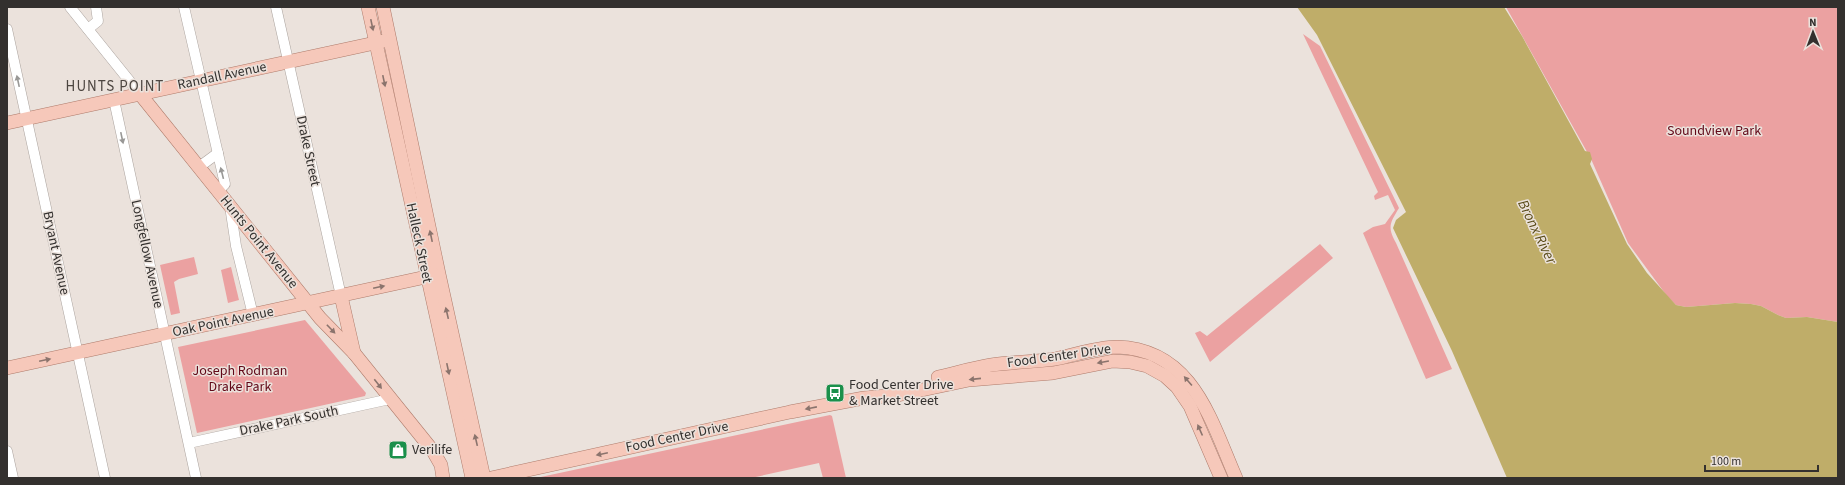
<svg xmlns="http://www.w3.org/2000/svg" width="1845" height="485" viewBox="0 0 1845 485" font-family="'Source Sans 3',sans-serif">
<style>
.green{fill:#eba1a1}
.water{fill:#bfad69}
.lines{fill:none;stroke-linecap:round;stroke-linejoin:round}
.minor-casing{stroke:#aca49f;stroke-width:11}
.major-casing{stroke:#ae7b6b;stroke-width:14}
.minor{stroke:#fff;stroke-width:10}
.major{stroke:#f6c8ba;stroke-width:13}
.oneway{fill:#8b746d}
.oneway2{fill:#999896}
.labels{text-anchor:middle;dominant-baseline:central;stroke-width:3;stroke-linejoin:round;paint-order:stroke}
.street-label{font-size:14px;fill:#33302e;stroke:#ebe2dc}
.park-label{font-size:14px;fill:#620818;stroke:#ebe2dc}
.poi-label{font-size:14px;fill:#33302e;stroke:#ebe2dc;text-anchor:start}
.neighbourhood-label{font-size:15px;letter-spacing:1px;fill:#4c4540;stroke:#ebe2dc}
.water-label{font-size:15px;font-style:italic;fill:#594b17;stroke:#ebe2dc}
</style>
<rect width="100%" height="100%" fill="#ebe2dc"/>
<g class="green">
<path d="M1506,7H1838V322L1807,317L1786,318L1778,315L1761,306L1751,304L1735,303L1686,307L1676,305L1667,296L1628,243L1591,159Z"/>
<path d="M1303,34L1320,46L1399,208C1390,223 1387,227 1396,243L1452,369L1426,379L1363,233L1373,227L1385,224L1395,210L1388,195L1375,200L1374,196L1378,192Z"/>
<path d="M1320,244L1333,258L1210,362L1195,333L1200,331L1207,336Z"/>
<path d="M194,257L198,274L179,279L174,282L180,313L171,315L160,265Z"/>
<path d="M231,267L239,300L228,303L221,270Z"/>
<path d="M305,320L366,393L365,396L197,433L178,347Z"/>
<path d="M830,415L832,416L846,478H823L819,463L751,478H536Z"/>
</g>
<path class="water" d="M1297,7H1504L1522,36L1585,151L1590,152L1592,159L1590,164L1627,244L1647,273L1676,305L1686,307L1735,303L1751,304L1761,306L1778,315L1786,318L1807,317L1838,322V478H1507L1452,351L1393,228L1396,220L1406,212L1317,35Z"/>
<g class="lines">
<defs>
<g id="minor">
<path d="M70,7L140,94"/>
<path d="M184,7L225,184L218,191"/>
<path d="M276,7L341,296"/>
<path d="M7,29L105,478"/>
<path d="M88,29L98,21L96,7"/>
<path d="M114,100L196,478"/>
<path d="M199,167L218,153"/>
<path d="M230,206L236,246L253,315"/>
<path d="M189,443L390,399"/>
<path d="M7,451L13,478"/>
</g>
<g id="major">
<path d="M368,7L472,478"/>
<path d="M383,7L439,274L484,478"/>
<path d="M140,94L320,318L354,353L433,451L441,465L443,478"/>
<path d="M7,123L384,41"/>
<path d="M341,296L354,353"/>
<path d="M7,368L435,275"/>
<path d="M938,377C956,373 973,368 991,365C1012,362 1034,362 1055,359C1075,355 1096,347 1117,347C1193,349 1211,421 1236,478"/>
<path d="M491,478L790,412L864,398L898,395L969,380L1053,373L1113,361L1130,362L1147,366L1165,376L1177,387L1190,406L1221,478"/>
</g>
</defs>
<use href="#minor" class="minor-casing"/>
<use href="#major" class="major-casing"/>
<use href="#minor" class="minor"/>
<use href="#major" class="major"/>
</g>
<defs><path id="oneway-solid" d="M-6-.8H1V-3.2L6.5 0L1 3.2V.8H-6Z"/></defs>
<g class="oneway">
<use href="#oneway-solid" transform="translate(372 25) rotate(78)"/>
<use href="#oneway-solid" transform="translate(384 81) rotate(78)"/>
<use href="#oneway-solid" transform="translate(431 236) rotate(-102)"/>
<use href="#oneway-solid" transform="translate(379 287) rotate(-12)"/>
<use href="#oneway-solid" transform="translate(447 313) rotate(-103)"/>
<use href="#oneway-solid" transform="translate(331 329) rotate(46)"/>
<use href="#oneway-solid" transform="translate(45 360) rotate(-12)"/>
<use href="#oneway-solid" transform="translate(1103 362) rotate(170)"/>
<use href="#oneway-solid" transform="translate(448 369) rotate(78)"/>
<use href="#oneway-solid" transform="translate(975 379) rotate(174)"/>
<use href="#oneway-solid" transform="translate(1188 381) rotate(-131)"/>
<use href="#oneway-solid" transform="translate(378 384) rotate(52)"/>
<use href="#oneway-solid" transform="translate(811 408) rotate(169)"/>
<use href="#oneway-solid" transform="translate(1200 430) rotate(-114)"/>
<use href="#oneway-solid" transform="translate(476 440) rotate(-103)"/>
<use href="#oneway-solid" transform="translate(602 454) rotate(168)"/>
</g>
<g class="oneway2">
<use href="#oneway-solid" transform="translate(18 81) rotate(-102)"/>
<use href="#oneway-solid" transform="translate(122 138) rotate(78)"/>
<use href="#oneway-solid" transform="translate(222 173) rotate(-104)"/>
</g>
<defs>
<symbol id="bus-square" viewBox="-11 -11 22 22"><rect x="-9" y="-9" width="18" height="18" rx="4" fill="#1a904b" stroke="#ebe2dc"/><path d="M-5-6H5V4H4V6H2V4H-2V6H-4V4H-5ZM-3.5-4V0h7V-4ZM-3.5 1.2v1.5H-2V1.2ZM2 1.2v1.5H3.5V1.2Z" fill="#fff"/></symbol>
<symbol id="shop-square" viewBox="-11 -11 22 22"><rect x="-9" y="-9" width="18" height="18" rx="4" fill="#1a904b" stroke="#ebe2dc"/><path d="M-5-2.5h2.3a2.7 3.5 0 0 1 5.4 0H5L5.5 6h-11ZM-1.5-2.5h3a1.5 2.3 0 0 0-3 0Z" fill="#fff"/></symbol>
</defs>
<g fill-rule="evenodd">
<use href="#bus-square" x="824" y="382" width="22" height="22"/>
<use href="#shop-square" x="387" y="439" width="22" height="22"/>
</g>
<g class="labels">
<g class="street-label">
<text transform="translate(222 76) rotate(-12)">Randall Avenue</text>
<text transform="translate(308 151) rotate(78)">Drake Street</text>
<text transform="translate(259 242) rotate(51)">Hunts Point Avenue</text>
<text transform="translate(419 243) rotate(78)">Halleck Street</text>
<text transform="translate(56 253) rotate(78)">Bryant Avenue</text>
<text transform="translate(147 254) rotate(78)">Longfellow Avenue</text>
<text transform="translate(223 322) rotate(-12)">Oak Point Avenue</text>
<text transform="translate(1059 356) rotate(-8)">Food Center Drive</text>
<text transform="translate(289 421) rotate(-12)">Drake Park South</text>
<text transform="translate(677 437) rotate(-12)">Food Center Drive</text>
</g>
<g class="park-label">
<text x="1714" y="131">Soundview Park</text>
<text x="240" y="371">Joseph Rodman<tspan x="240" dy="16">Drake Park</tspan></text>
</g>
<g class="poi-label">
<text x="849" y="385">Food Center Drive<tspan x="849" dy="16">&amp; Market Street</tspan></text>
<text x="412" y="450">Verilife</text>
</g>
<g class="neighbourhood-label">
<text x="115" y="86">HUNTS POINT</text>
</g>
<g class="water-label">
<text transform="translate(1537 232) rotate(64)">Bronx River</text>
</g>
</g>
<rect width="1845" height="485" fill="none" stroke="#33302e" stroke-width="16"/>
<g transform="translate(1813 32) rotate(359)" stroke="#ebe2dc" stroke-width="3" paint-order="stroke">
<path d="M0-3L7 15L0 10L-7 15Z" fill="#33302e"/>
<text y="-6" font-size="11" font-weight="bold" text-anchor="middle" fill="#33302e">N</text>
</g>
<path d="M1705 465v6h113v-6" fill="none" stroke="#33302e" stroke-width="2"/>
<text x="1711" y="465" font-size="12" fill="#33302e" stroke="#ebe2dc" stroke-width="3" paint-order="stroke">100 m</text>
</svg>
